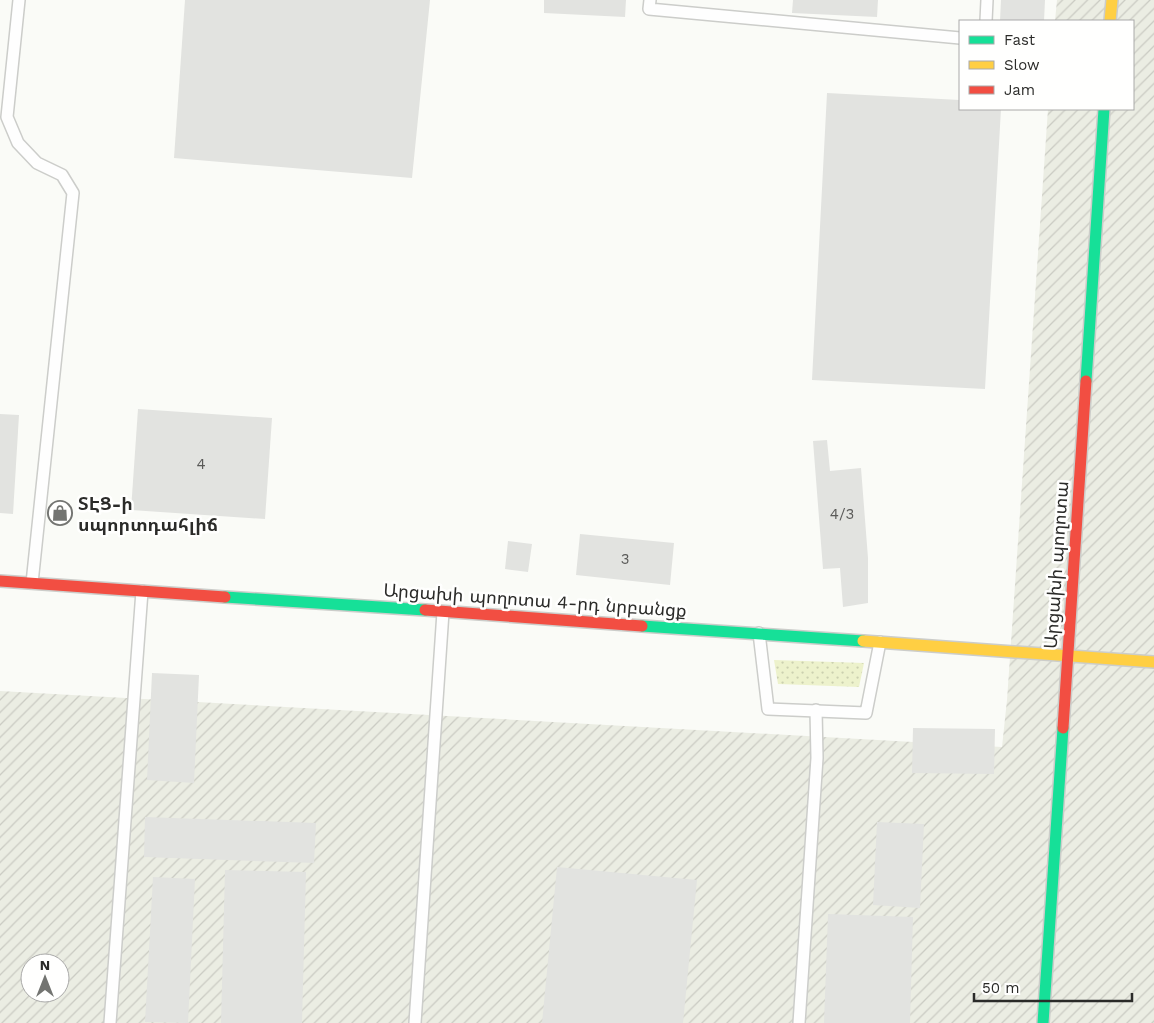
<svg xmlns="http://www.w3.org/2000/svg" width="1154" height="1023" viewBox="0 0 1154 1023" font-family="'Work Sans','Noto Sans Armenian',sans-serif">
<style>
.industrial{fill:url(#industrial-furrows);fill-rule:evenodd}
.grass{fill:url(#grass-dots)}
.building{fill:#e2e3e0}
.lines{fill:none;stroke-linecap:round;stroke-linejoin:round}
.lane-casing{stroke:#cccdca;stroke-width:14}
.fast-casing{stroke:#cccdca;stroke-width:14}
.slow-casing{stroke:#cccdca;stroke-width:14}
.jam-casing{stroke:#cccdca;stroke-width:14}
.lane{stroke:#fefefe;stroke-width:11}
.fast{stroke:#16e098;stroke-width:11}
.slow{stroke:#ffcf43;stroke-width:11}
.jam{stroke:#f24e42;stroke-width:11}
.labels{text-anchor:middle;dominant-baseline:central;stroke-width:5;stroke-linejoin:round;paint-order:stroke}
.number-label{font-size:15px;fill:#5a5a58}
.poi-label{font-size:18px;font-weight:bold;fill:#2b2b29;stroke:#fffffe;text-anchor:start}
.street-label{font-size:18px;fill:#2b2b29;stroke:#fffffe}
</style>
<defs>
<pattern id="industrial-furrows" width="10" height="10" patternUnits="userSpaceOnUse" patternTransform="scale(1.25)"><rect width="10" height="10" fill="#ebede3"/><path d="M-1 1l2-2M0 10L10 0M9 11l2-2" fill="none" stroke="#cacbc3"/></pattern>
<pattern id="grass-dots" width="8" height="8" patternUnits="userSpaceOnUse" patternTransform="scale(1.25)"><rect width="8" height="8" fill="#edf2cc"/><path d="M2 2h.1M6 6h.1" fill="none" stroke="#cbd0af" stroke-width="1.8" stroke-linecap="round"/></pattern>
</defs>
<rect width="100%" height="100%" fill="#fafbf7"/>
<path class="industrial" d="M1057,0H1154V1023H0V691L1002,747L1007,700L1048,109H1133V21H1055ZM30,963H60V993H30Z"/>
<path class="grass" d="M774,660L864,663L859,687L778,684Z"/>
<g class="building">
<path d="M185,0H430L412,178L174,158Z"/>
<path d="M544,0H626L625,17L544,13Z"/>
<path d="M793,0H878L877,17L792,13Z"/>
<path d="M1001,0H1045L1044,21H1000Z"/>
<path d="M827,93L960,100V109H1001L985,389L812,380Z"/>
<path d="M138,409L272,418L265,519L131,510Z"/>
<path d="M0,414L19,415L13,514L0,513Z"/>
<path d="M827,440L830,471L861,468L868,558V603L843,607L840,568L823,569L813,441Z"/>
<path d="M580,534L674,543L670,585L576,575Z"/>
<path d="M508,541L532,544L528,572L505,569Z"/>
<path d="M152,673L199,675L194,783L147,780Z"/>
<path d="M913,728L995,729L994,774L912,773Z"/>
<path d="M145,817L316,823L314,863L144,857Z"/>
<path d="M877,822L924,824L920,908L873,905Z"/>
<path d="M557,867L697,880L683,1023H542Z"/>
<path d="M225,870L306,872L302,1023H221Z"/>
<path d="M153,877L195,879L188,1023L145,1022Z"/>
<path d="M828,914L913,917L910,1023H824Z"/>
</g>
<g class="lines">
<defs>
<g id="lane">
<path d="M19,0L7,117L18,143L37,163L62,175L73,193L32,583"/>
<path d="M650,0L649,9L960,38"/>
<path d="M986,21L987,0"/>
<path d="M759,633L768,709L866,713L880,642"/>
<path d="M110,1023L142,591"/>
<path d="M415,1023L443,612"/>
<path d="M799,1023L817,758L816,710"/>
</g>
<g id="fast">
<path d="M1086,381L1104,109"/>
<path d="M225,597L425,610"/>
<path d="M642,626L863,641"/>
<path d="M1043,1023L1063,728"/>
</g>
<g id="slow">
<path d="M1110,21L1112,0"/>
<path d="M863,641L1154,662"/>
</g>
<g id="jam">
<path d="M0,581L225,597"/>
<path d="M425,610L642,626"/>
<path d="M1063,728L1086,381"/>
</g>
</defs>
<use href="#lane" class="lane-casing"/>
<use href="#fast" class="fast-casing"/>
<use href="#slow" class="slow-casing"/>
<use href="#jam" class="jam-casing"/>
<use href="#lane" class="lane"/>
<use href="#fast" class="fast"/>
<use href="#slow" class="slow"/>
<use href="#jam" class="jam"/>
</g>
<defs>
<symbol id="shop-ring" viewBox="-11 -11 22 22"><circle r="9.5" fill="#fffffe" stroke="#737471" stroke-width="1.5"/><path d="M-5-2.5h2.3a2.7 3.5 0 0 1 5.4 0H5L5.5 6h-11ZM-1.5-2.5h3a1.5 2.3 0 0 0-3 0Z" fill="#737471"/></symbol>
</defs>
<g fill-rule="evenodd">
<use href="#shop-ring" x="46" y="499" width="28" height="28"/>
</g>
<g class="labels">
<g class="number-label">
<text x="201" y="464">4</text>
<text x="842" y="514">4/3</text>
<text x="625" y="559">3</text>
</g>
<g class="poi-label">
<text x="78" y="503">ՏԷՑ-ի<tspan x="78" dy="21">սպորտդահլիճ</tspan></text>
</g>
<g class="street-label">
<text transform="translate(1056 565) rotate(-86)">Արցախի պողոտա</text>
<text transform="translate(535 600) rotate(4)">Արցախի պողոտա 4-րդ նրբանցք</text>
</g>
</g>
<rect x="959" y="20" width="175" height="90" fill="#fffffe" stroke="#aaaaa9"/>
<rect x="969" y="36" width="25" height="8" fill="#16e098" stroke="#aaaaa9"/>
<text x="1004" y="45" font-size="15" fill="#2b2b29">Fast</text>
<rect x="969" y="61" width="25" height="8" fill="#ffcf43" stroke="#aaaaa9"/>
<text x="1004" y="70" font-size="15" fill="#2b2b29">Slow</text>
<rect x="969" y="86" width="25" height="8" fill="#f24e42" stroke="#aaaaa9"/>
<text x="1004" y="95" font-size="15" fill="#2b2b29">Jam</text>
<g transform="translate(45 978)"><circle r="24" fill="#fffffe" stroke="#aaaaa9"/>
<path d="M0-4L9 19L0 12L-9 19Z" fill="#737471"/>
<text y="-8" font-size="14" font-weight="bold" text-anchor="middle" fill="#2b2b29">N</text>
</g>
<path d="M974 993v8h158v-8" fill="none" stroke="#2b2b29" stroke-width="2.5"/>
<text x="982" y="993" font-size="15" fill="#2b2b29" stroke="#fffffe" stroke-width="4" paint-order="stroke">50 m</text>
</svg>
